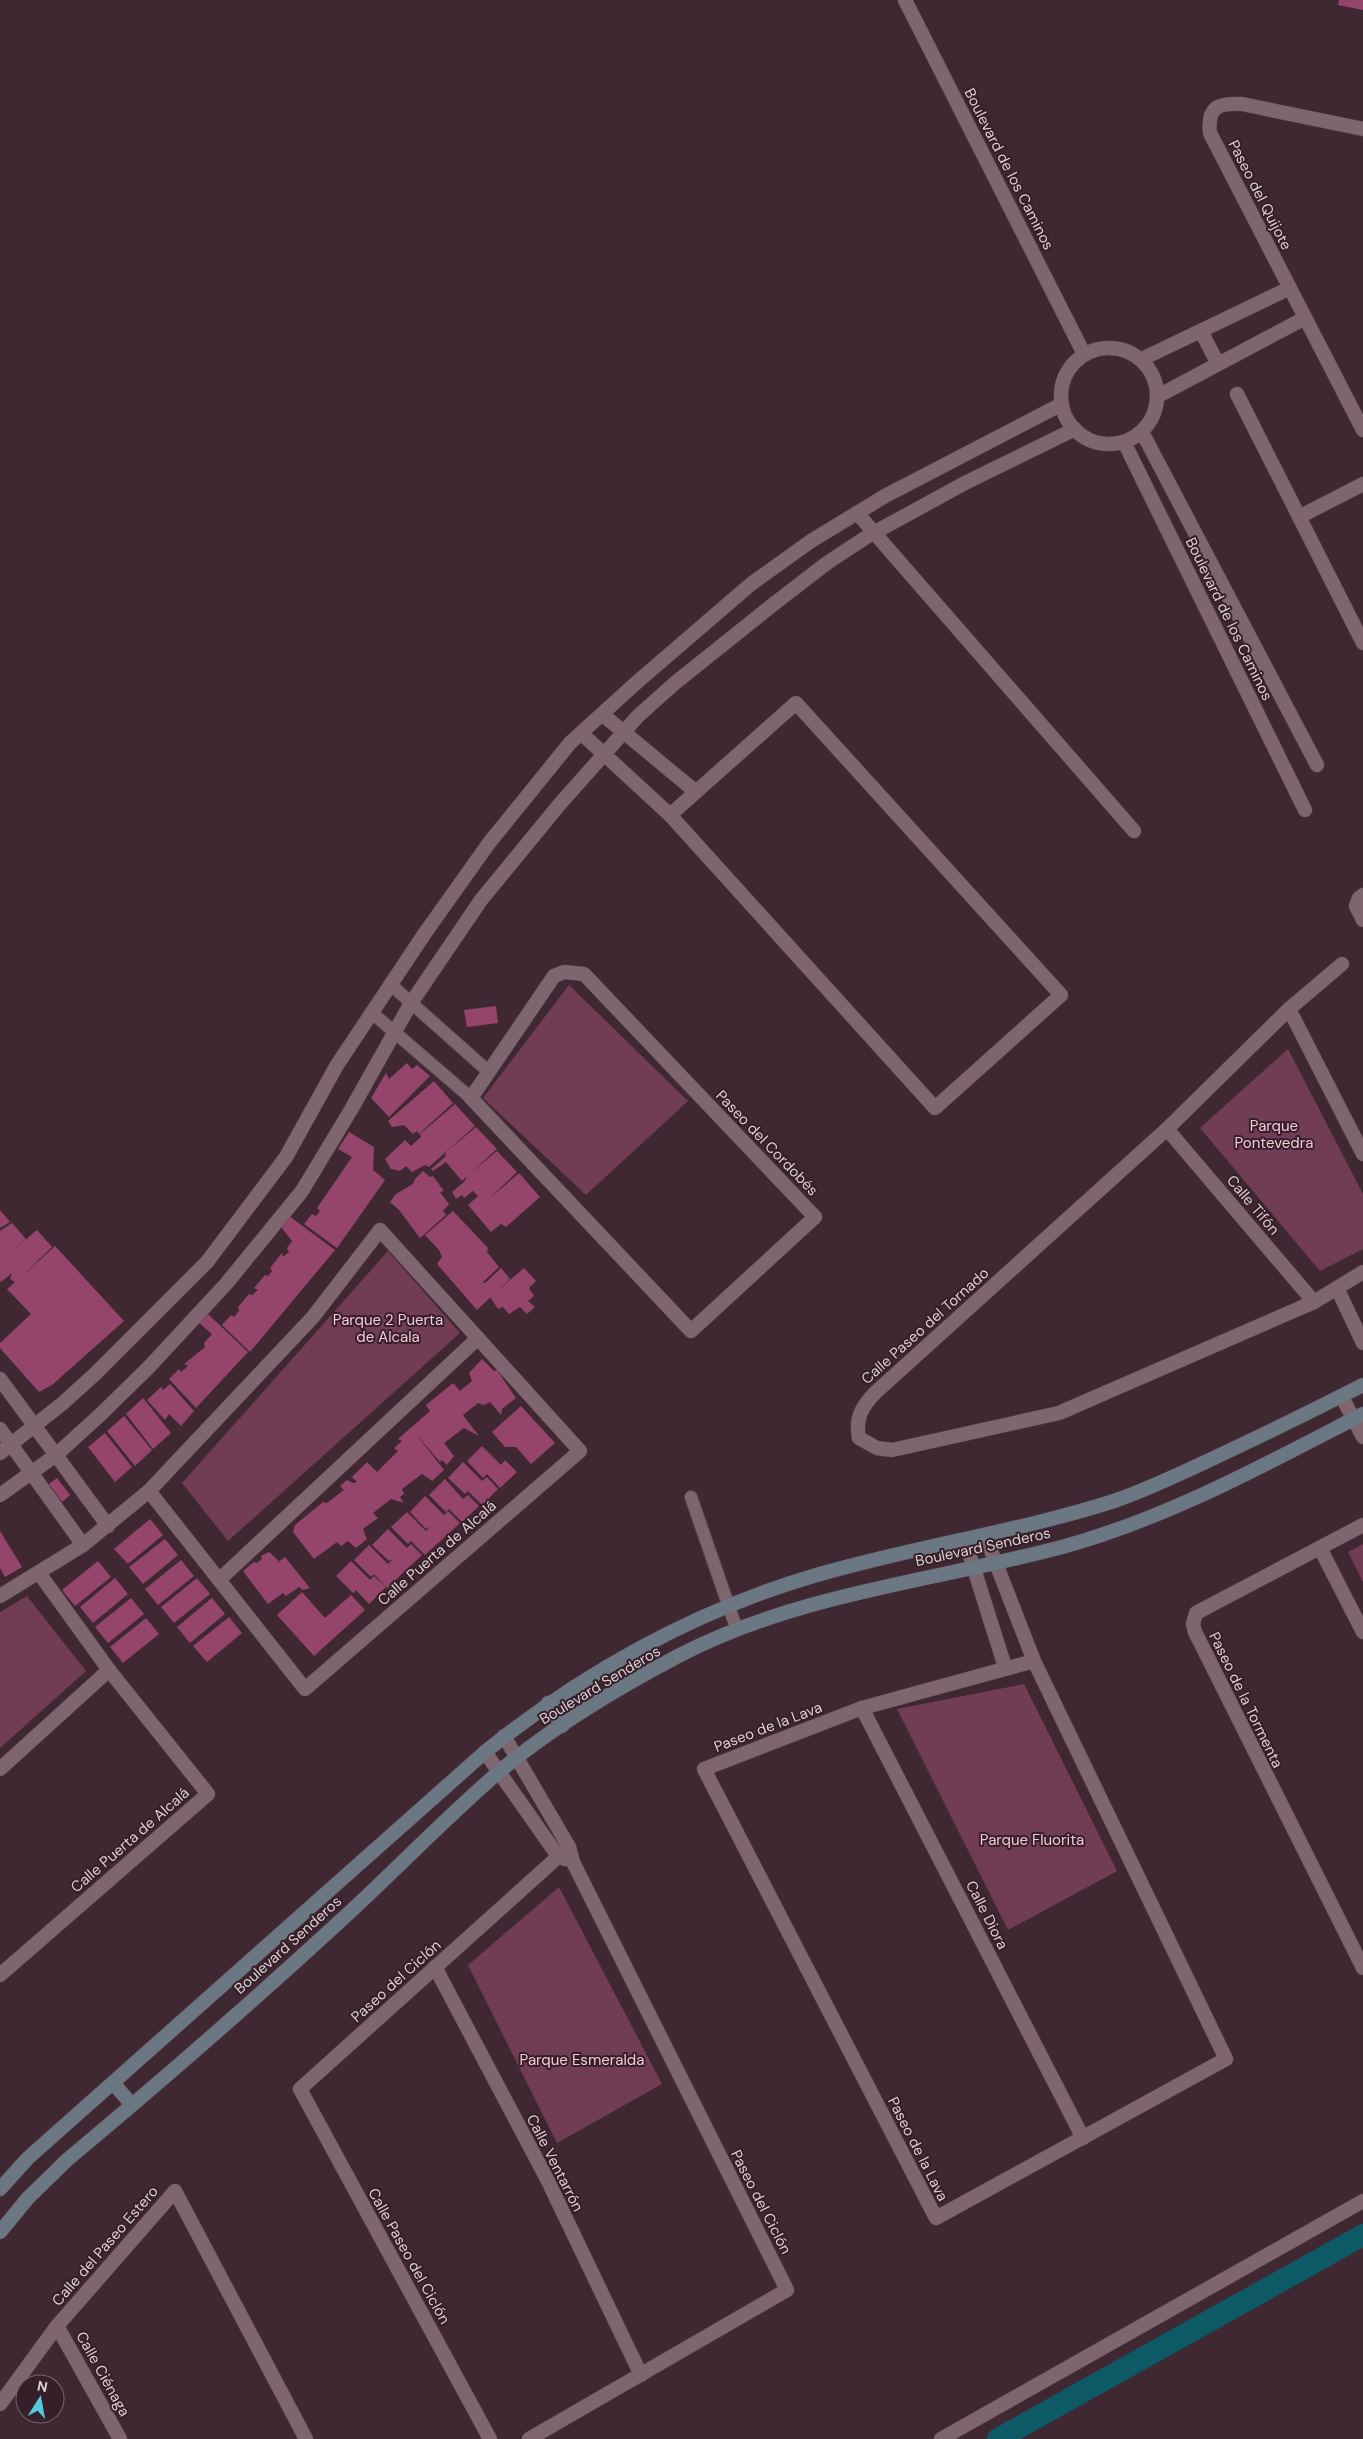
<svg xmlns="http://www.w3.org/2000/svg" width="1363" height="2439" viewBox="0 0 1363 2439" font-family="'DM Sans',sans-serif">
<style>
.green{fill:#713d54}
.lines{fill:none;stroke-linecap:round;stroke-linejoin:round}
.canal{stroke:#0d5965;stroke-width:22}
.building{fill:#95456b}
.service-casing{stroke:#59464e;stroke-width:14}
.minor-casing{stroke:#59464e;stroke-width:15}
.secondary-casing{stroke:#59464e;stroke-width:15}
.service{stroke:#7f656f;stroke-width:12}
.minor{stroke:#7f656f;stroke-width:14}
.secondary{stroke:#6b7783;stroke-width:14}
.labels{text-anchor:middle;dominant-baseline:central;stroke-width:4;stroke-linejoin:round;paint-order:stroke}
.street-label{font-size:15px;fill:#decfd5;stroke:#351f28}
.park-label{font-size:15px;fill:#f7c7da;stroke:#351f28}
</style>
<rect width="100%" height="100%" fill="#3f2832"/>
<g class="green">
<path d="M569,985L688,1101L586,1195L483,1098Z"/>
<path d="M1288,1049L1363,1194V1249L1320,1271L1200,1128Z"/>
<path d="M388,1251L460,1333L228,1541L182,1483Z"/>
<path d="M1363,1544V1582L1348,1552Z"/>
<path d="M27,1596L86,1671L0,1748V1612Z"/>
<path d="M1024,1684L1117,1871L1008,1930L897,1709Z"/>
<path d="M559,1887L662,2084L557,2143L468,1965Z"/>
</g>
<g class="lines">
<path class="canal" d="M998,2439L1363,2235"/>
</g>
<g class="building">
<path d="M1339,0H1363V10L1338,5Z"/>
<path d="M496,1006L498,1023L467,1027L464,1010Z"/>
<path d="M407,1063L412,1069L417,1065L430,1076L389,1117L371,1098L386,1073L389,1079Z"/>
<path d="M434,1081L453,1103L419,1134L417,1131L413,1134L404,1125L392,1127L388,1121Z"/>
<path d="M455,1104L475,1126L429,1167L425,1165L412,1172L406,1166L400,1171L391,1169L385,1159L405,1140L411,1146L421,1137L420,1134Z"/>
<path d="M476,1127L497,1149L462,1181L446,1162L433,1171L431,1169L445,1157L446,1152Z"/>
<path d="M349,1132L374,1147L373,1170L385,1180L337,1248L304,1224L312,1214L316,1216L320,1211L317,1208L352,1157L338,1149Z"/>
<path d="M497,1151L517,1172L488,1200L519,1173L540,1197L506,1227L501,1224L491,1232L468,1205L478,1196L473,1191L464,1198L462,1195L456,1199L452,1192L465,1181L467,1176Z"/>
<path d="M423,1171L430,1177L433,1176L444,1191L440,1192L449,1204L443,1211L446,1215L420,1238L399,1210L390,1202L396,1194L413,1184L415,1179Z"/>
<path d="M0,1210L10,1222L0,1228Z"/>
<path d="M453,1211L488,1248L487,1252L499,1267L483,1282L485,1283L501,1268L510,1279L477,1310L437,1264L442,1257L439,1250L425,1235Z"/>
<path d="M289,1216L335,1250L250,1352L222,1325L231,1315L234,1317L239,1311L238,1307L249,1294L252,1295L258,1290L254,1288L265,1275L268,1276L272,1271L270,1268L282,1253L283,1257L289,1252L287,1248L292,1241L281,1227Z"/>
<path d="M12,1223L26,1239L9,1254L37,1230L52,1247L19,1279L55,1246L124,1321L52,1385L39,1392L0,1348V1343L31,1314L7,1289L15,1282L10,1279L12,1273L1,1282L0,1280V1231Z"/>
<path d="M524,1268L536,1281L529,1288L534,1296L528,1301L535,1307L527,1314L520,1307L509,1314L503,1307L498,1309L490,1297Z"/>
<path d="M208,1314L248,1352L196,1408L169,1379L179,1369L181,1372L188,1366L184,1364L205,1347L204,1343L212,1334L199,1323Z"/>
<path d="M482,1359L494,1371L497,1370L516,1398L502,1409L501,1415L490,1402L484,1405L478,1403L463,1415L479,1436L464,1428L444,1443L454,1456L447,1465L442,1460L440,1462L415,1433L444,1470L432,1481L422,1474L402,1489L404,1494L400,1497L404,1503L391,1499L373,1513L378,1518L363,1529L367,1539L356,1548L348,1541L341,1546L337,1542L314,1559L293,1532L295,1525L323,1502L327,1503L344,1490L340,1486L347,1480L353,1483L357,1482L352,1477L367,1462L377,1472L398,1451L394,1448L402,1441L398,1439L430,1411L426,1405L453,1383L460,1391L472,1381L469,1373Z"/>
<path d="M170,1384L194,1411L181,1426L169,1414L165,1420L147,1400L161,1387L163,1390Z"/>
<path d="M143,1398L171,1433L153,1449L126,1414Z"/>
<path d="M521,1406L555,1443L531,1464L516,1447H505L492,1432Z"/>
<path d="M124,1416L152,1450L135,1466L107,1431Z"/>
<path d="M105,1433L132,1467L115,1482L88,1447Z"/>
<path d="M482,1446L501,1465L505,1460L517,1472L500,1488L487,1474L483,1478L467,1461Z"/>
<path d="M463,1462L482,1481L487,1477L498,1489L482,1505L468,1491L465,1494L448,1478Z"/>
<path d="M57,1478L70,1495L62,1502L49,1484Z"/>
<path d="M445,1479L463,1499L468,1495L479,1506L462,1522L449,1509L446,1512L429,1495Z"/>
<path d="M425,1496L444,1515L448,1511L460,1523L425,1555L411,1541L408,1544L391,1527L407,1512L426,1531L430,1527L426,1529L410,1512Z"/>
<path d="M150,1519L163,1535L128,1564L114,1549Z"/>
<path d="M388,1529L407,1548L411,1544L422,1555L387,1588L374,1574L371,1577L354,1560L369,1545L388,1564L393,1559L389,1561L372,1545Z"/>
<path d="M0,1531L22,1567L5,1577L0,1568Z"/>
<path d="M165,1539L178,1555L143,1584L129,1567Z"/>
<path d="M269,1552L279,1561L275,1565L285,1557L310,1588L303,1590L299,1587L286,1596L283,1593L268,1604L243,1571L254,1562L257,1563L262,1559L261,1556Z"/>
<path d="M181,1560L194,1576L158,1605L145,1589Z"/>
<path d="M98,1561L111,1577L75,1606L62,1590Z"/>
<path d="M351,1561L370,1580L374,1576L386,1587L369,1604L356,1590L353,1593L336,1576Z"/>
<path d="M115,1578L128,1594L93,1623L80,1607Z"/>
<path d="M197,1578L210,1594L174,1623L161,1607Z"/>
<path d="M302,1592L325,1618L351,1595L365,1610L314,1656L277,1615Z"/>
<path d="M131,1598L144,1614L108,1643L95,1627Z"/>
<path d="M212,1598L225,1614L190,1643L177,1627Z"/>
<path d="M229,1617L242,1633L207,1662L193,1646Z"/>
<path d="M146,1618L159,1634L123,1663L110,1647Z"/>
</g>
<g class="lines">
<defs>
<g id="service">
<path d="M390,984L489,1072"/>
<path d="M371,1012L471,1098"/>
<path d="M691,1497L737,1630"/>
</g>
<g id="minor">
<path d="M905,0L1084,354"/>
<path d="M1363,129L1242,104C1219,103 1207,106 1210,133L1363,430"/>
<path d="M1201,331L1218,364"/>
<circle cx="1109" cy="396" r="48"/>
<path d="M1142,359L1290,288"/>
<path d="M1237,394L1363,643"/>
<path d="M1158,396L1305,318"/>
<path d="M1142,432L1317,765"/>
<path d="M1124,442L1305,810"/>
<path d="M857,513L1134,831"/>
<path d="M1299,517L1363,484"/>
<path d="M796,703L1061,995L935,1108L670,815Z"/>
<path d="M602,714L696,792"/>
<path d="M581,733L670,815"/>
<path d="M1363,895L1359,898L1356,906L1363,920"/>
<path d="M1342,964L1289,1009L1167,1129L876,1392C862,1406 855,1418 859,1438L877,1448L892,1450L1059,1413L1314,1302L1363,1272"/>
<path d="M564,972L584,974L815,1217L691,1331L471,1098L554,976Z"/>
<path d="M1289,1009L1363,1154"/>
<path d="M1167,1129L1314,1302"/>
<path d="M1337,1288L1363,1343"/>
<path d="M0,1379L108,1526"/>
<path d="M1342,1397L1363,1437"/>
<path d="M0,1429L83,1545"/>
<path d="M0,1453L63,1403L95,1374L207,1262L286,1157L337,1065L425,933L489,843L570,743L636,683L751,584L811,541L885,496L1062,404"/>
<path d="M0,1495L56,1455L101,1414L149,1367L226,1284L302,1191L352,1108L411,1003L481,900L559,805L638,716L675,683L775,603L827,563L868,536L965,483L1075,429"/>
<path d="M1363,1525L1196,1613L1193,1624L1195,1632L1363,1968"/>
<path d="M985,1535L1034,1661L1226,2059L936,2218L704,1769L862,1708L1034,1661"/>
<path d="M965,1540L1005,1667"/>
<path d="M1320,1548L1363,1632"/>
<path d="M219,1580L478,1338"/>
<path d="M0,1596L83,1545L149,1491L313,1317L380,1230L580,1451L305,1689L149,1491"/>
<path d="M862,1708L1083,2138"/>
<path d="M504,1736L569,1847L573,1862L787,2290L529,2439"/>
<path d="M485,1752L558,1856L565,1859"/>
<path d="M0,1769L109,1670"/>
<path d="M435,1967L547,2179L641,2375"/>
<path d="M0,1975L208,1794L109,1670L39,1573"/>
<path d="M57,2326L120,2439"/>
<path d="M0,2404L57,2326L175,2191L306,2439"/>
<path d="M490,2439L300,2089L569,1847"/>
<path d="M941,2439L1363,2201"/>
</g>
<g id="secondary">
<path d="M548,1703L562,1726"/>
<path d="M114,2084L132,2105"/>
<path d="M0,2189L28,2158L485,1752C580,1675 692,1612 810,1577C910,1547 1014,1533 1114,1501C1149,1489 1182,1473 1216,1457C1265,1434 1314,1410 1363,1385"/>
<path d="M0,2232L28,2198L67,2160C159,2083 250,2004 338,1923C393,1873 444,1819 500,1771C551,1728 621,1686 680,1655C800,1593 934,1581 1062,1547C1168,1518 1266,1464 1363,1414"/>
</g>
</defs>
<use href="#service" class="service-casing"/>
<use href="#minor" class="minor-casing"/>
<use href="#secondary" class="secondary-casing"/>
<use href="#service" class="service"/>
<use href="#minor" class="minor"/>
<use href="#secondary" class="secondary"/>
</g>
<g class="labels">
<g class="street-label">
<text transform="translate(1009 169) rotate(63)">Boulevard de los Caminos</text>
<text transform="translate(1260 195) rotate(63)">Paseo del Quijote</text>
<text transform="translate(1229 619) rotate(64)">Boulevard de los Caminos</text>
<text transform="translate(767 1143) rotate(46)">Paseo del Cordobés</text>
<text transform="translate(1253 1205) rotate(50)">Calle Tifón</text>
<text transform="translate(925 1326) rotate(-42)">Calle Paseo del Tornado</text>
<text transform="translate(983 1547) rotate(-12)">Boulevard Senderos</text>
<text transform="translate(437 1553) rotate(-41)">Calle Puerta de Alcalá</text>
<text transform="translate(600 1685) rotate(-31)">Boulevard Senderos</text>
<text transform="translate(1246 1700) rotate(64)">Paseo de la Tormenta</text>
<text transform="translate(768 1727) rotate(-21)">Paseo de la Lava</text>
<text transform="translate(130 1840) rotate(-41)">Calle Puerta de Alcalá</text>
<text transform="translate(987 1915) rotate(63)">Calle Diora</text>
<text transform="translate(288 1945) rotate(-42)">Boulevard Senderos</text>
<text transform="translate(396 1981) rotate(-42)">Paseo del Ciclón</text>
<text transform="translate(918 2149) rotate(63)">Paseo de la Lava</text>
<text transform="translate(555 2163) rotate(63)">Calle Ventarrón</text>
<text transform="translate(761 2202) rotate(63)">Paseo del Ciclón</text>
<text transform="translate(105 2246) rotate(-49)">Calle del Paseo Estero</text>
<text transform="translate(409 2256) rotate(61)">Calle Paseo del Ciclón</text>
<text transform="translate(103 2374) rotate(61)">Calle Ciénaga</text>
</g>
<g class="park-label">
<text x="1274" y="1126">Parque<tspan x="1274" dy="17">Pontevedra</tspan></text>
<text x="388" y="1320">Parque 2 Puerta<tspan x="388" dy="17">de Alcala</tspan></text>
<text x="1032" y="1840">Parque Fluorita</text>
<text x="582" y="2060">Parque Esmeralda</text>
</g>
</g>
<g transform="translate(40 2399) rotate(11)"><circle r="24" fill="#351f28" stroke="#79656d"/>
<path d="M0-4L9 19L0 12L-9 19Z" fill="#55cadf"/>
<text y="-8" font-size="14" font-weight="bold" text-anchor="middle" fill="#decfd5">N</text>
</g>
</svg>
